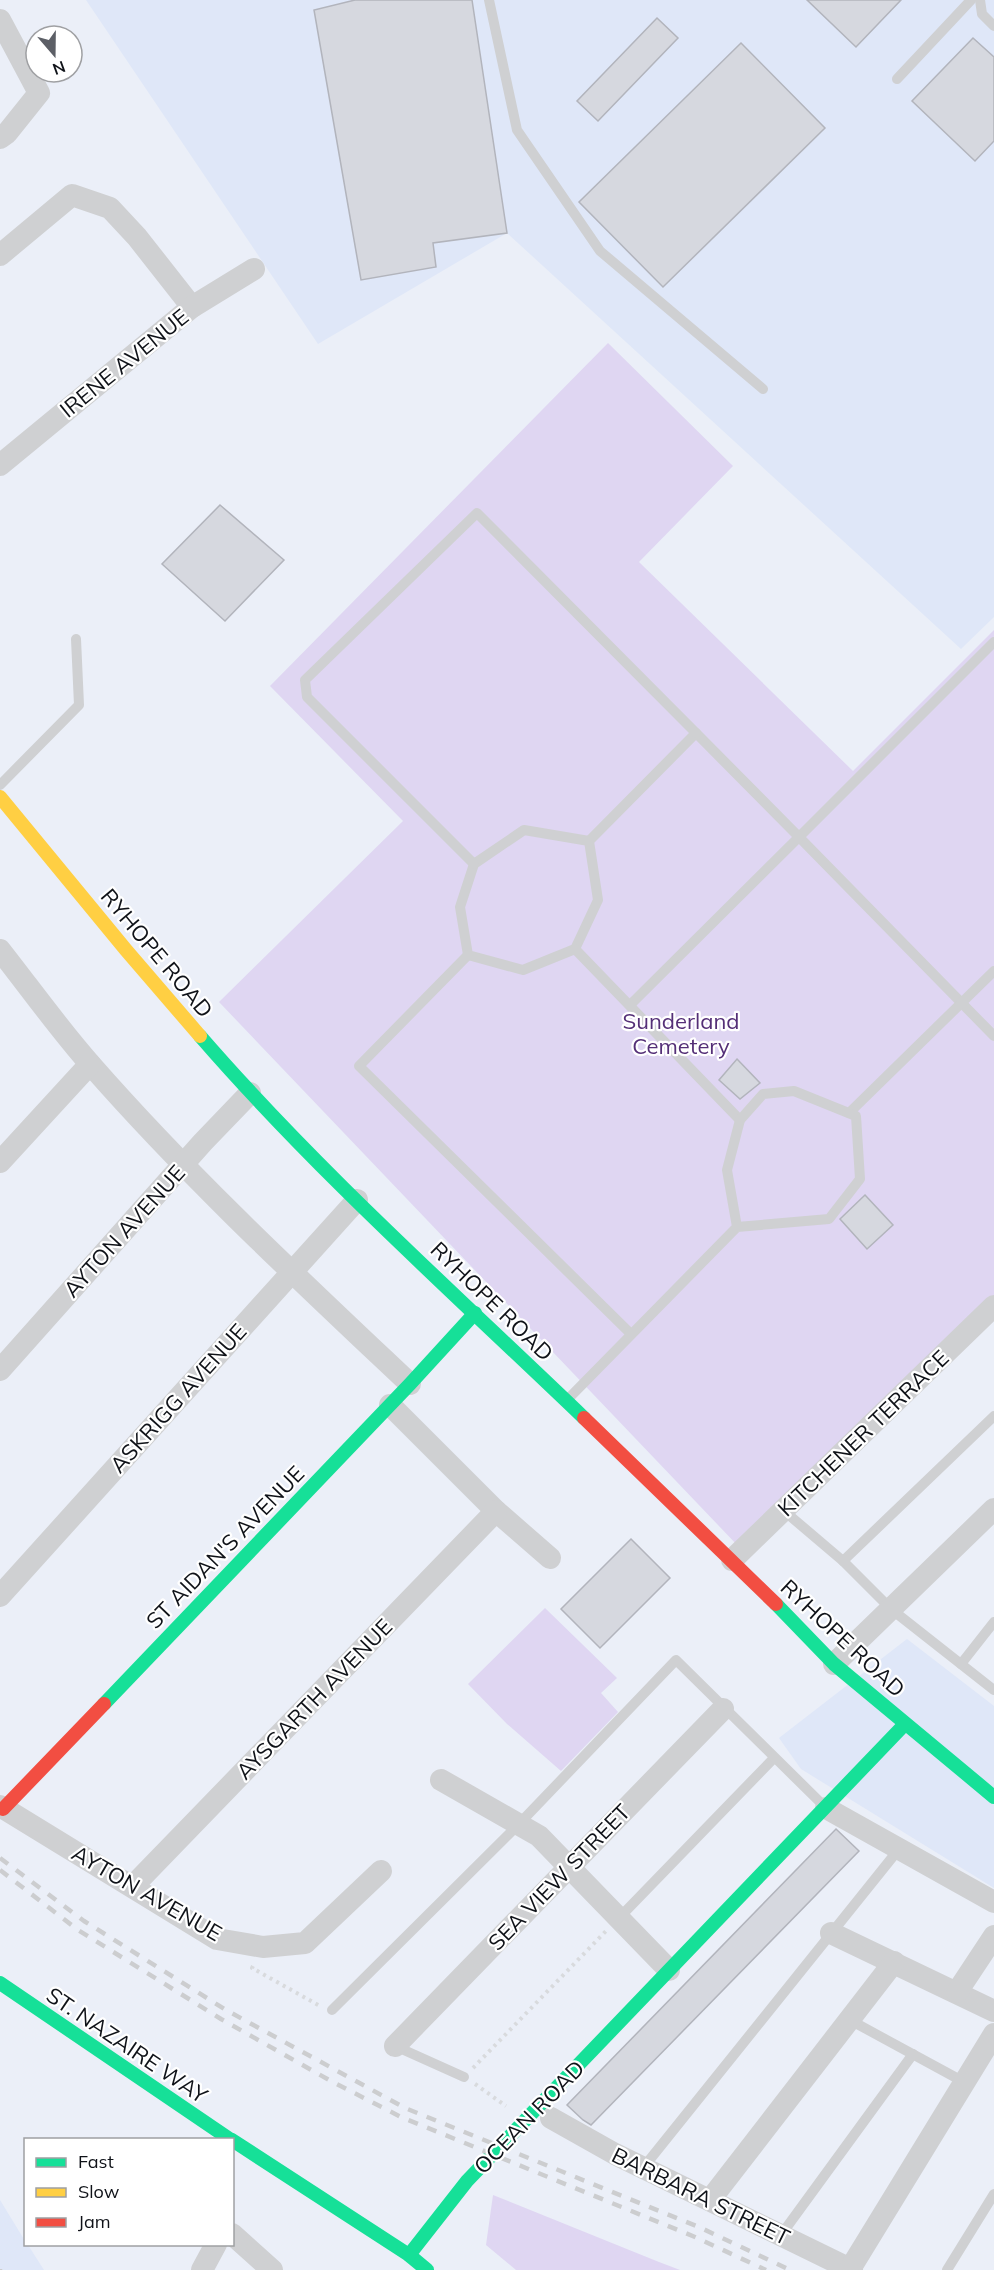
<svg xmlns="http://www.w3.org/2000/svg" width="994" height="2270" viewBox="0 0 994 2270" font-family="Mulish,sans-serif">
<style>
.built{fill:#dfe7f8}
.green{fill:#dfd6f2}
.building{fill:#d6d8df;stroke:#b2b4bc;stroke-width:1.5}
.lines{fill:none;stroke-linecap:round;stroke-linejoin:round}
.path{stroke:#d8dadd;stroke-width:4;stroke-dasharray:3 4.5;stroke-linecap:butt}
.lane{stroke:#cfd0d2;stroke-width:10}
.street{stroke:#cfd0d2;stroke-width:22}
.fast{stroke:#16e098;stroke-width:14}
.slow{stroke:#ffcf43;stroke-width:14}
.jam{stroke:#f24e42;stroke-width:14}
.rail{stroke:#cccdcf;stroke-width:4.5;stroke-dasharray:10 10;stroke-linecap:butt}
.labels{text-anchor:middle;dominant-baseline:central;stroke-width:4.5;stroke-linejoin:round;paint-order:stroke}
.street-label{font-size:22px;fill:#0f1218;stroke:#fff}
.park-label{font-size:22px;fill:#542f77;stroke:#fff}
</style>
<rect width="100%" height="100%" fill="#ebeff8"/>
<g class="built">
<path d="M86,0H994V617L961,649L507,233L318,344Z"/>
<path d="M907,1639L994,1706V1888L801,1769L779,1738Z"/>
<path d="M0,2200L25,2241L26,2244L28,2245L44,2270H0Z"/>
</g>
<g class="green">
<path d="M608,343L733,466L639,562L853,771L994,630V1297L739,1547L219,1002L403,821L270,686Z"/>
<path d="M545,1608L617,1678L601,1693L618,1712L561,1771L507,1724L468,1684Z"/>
<path d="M493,2195L659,2262L680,2270H516L486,2245Z"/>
</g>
<g class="building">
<path d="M355,0H472L507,233L433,243L436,267L361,280L314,10Z"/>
<path d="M807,0H901L856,47Z"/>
<path d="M657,18L678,38L598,121L577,101Z"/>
<path d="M973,38L994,57V141L975,161L912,101Z"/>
<path d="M741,43L825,128L663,287L579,202Z"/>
<path d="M220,505L284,560L225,621L162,564Z"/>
<path d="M737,1059L760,1083L740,1099L719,1080Z"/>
<path d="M865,1195L893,1225L867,1249L840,1219Z"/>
<path d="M631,1539L670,1578L600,1648L561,1609Z"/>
<path d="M836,1829L859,1851L591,2125L583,2120L567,2105Z"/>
</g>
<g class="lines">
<g class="path">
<path d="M253,1966L252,1968L320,2006"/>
<path d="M473,2068L606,1931"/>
<path d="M475,2084L506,2106"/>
</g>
<g class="lane">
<path d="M489,0L517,130L600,251L763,389"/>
<path d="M980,0L982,14L994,26"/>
<path d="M897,79L971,0"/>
<path d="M994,642L799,837L994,1036"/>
<path d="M0,785L79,705L76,639"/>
<path d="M589,841L524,830L474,864L460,907L468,955L523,970L575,949L598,900L589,841L696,733L799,837L630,1005"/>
<path d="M474,864L307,697L305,680L477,513L696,733"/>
<path d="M575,949L740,1120"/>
<path d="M468,955L359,1066L631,1334"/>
<path d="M849,1113L994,971"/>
<path d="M568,1399L737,1227L829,1219L860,1179L856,1116L794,1091L763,1094L740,1120L727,1170L737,1227"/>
<path d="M783,1510L843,1561L891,1609L994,1690"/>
<path d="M843,1561L994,1416"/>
<path d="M961,1664L994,1622"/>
<path d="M619,1918L774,1758"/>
<path d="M332,2010L518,1825L676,1660L824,1806"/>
<path d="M848,2019L964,2082"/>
<path d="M395,2046L464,2077"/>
<path d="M643,2168L899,1849"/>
<path d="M781,2235L913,2054"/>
<path d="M947,2270L994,2194"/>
</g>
<g class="street">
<path d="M0,20L39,93L7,133L0,138"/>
<path d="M0,255L72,195L110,208L137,237L192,307"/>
<path d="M0,465L192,307L254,269"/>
<path d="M0,950C30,988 59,1029 91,1065C190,1178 301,1281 410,1384"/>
<path d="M0,1162L90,1064"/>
<path d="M0,1370L203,1142L250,1093"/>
<path d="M390,1405L496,1511L550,1558"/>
<path d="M732,1560L994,1306"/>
<path d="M0,1596L357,1200"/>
<path d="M834,1664L994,1509"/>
<path d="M441,1780L539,1836L669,1970"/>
<path d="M0,1806L217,1939L263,1947L305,1943L381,1871"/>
<path d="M826,1808L994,1902"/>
<path d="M133,1886L496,1511"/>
<path d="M831,1933L994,2011"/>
<path d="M957,1992L994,1936"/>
<path d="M395,2046L723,1709"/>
<path d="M551,2118L615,2154L852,2270"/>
<path d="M710,2200L894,1962"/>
<path d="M232,2234L272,2270"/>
<path d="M850,2269L994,2034"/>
<path d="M202,2270L216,2244"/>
</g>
<g class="fast">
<path d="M200,1036C318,1172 454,1293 584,1418"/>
<path d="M776,1604L834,1664L994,1797"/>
<path d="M104,1704L410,1384L475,1313"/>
<path d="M0,1983L231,2140"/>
<path d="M232,2140L409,2255L427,2270"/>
<path d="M409,2255L467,2181L905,1724"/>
</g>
<path class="slow" d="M0,797L126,950L200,1036"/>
<g class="jam">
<path d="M584,1418L776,1604"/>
<path d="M3,1809L104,1704"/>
</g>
<g class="rail">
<path d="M0,1858L84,1921L226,2010L405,2108L699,2227L790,2270"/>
<path d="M0,1870L78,1930L221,2019L329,2080L401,2117L695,2237L766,2270"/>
<path d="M0,2269V2270"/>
</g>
</g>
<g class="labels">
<g class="street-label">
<text transform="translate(124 363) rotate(-39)">IRENE AVENUE</text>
<text transform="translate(157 953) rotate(50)">RYHOPE ROAD</text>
<text transform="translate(124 1231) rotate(-48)">AYTON AVENUE</text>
<text transform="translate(492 1301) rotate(44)">RYHOPE ROAD</text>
<text transform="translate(178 1398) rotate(-48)">ASKRIGG AVENUE</text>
<text transform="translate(863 1433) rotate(-44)">KITCHENER TERRACE</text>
<text transform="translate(225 1547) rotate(-46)">ST AIDAN'S AVENUE</text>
<text transform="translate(843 1638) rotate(43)">RYHOPE ROAD</text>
<text transform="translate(314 1699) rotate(-46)">AYSGARTH AVENUE</text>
<text transform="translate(559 1877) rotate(-46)">SEA VIEW STREET</text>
<text transform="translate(147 1893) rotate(30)">AYTON AVENUE</text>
<text transform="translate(127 2045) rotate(34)">ST. NAZAIRE WAY</text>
<text transform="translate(529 2117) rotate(-46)">OCEAN ROAD</text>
<text transform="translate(701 2196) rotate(26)">BARBARA STREET</text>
</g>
<g class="park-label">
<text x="681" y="1021">Sunderland<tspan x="681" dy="25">Cemetery</tspan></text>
</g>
</g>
<rect x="24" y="2138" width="210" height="108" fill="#ffffff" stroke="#9fa0a3" stroke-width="1.5"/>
<rect x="36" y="2158" width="30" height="9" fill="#16e098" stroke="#9fa0a3" stroke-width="1.5"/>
<text x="78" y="2168" font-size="18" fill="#0f1218">Fast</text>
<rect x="36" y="2188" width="30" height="9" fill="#ffcf43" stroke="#9fa0a3" stroke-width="1.5"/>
<text x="78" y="2198" font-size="18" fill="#0f1218">Slow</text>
<rect x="36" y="2218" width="30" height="9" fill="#f24e42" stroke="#9fa0a3" stroke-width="1.5"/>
<text x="78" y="2228" font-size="18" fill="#0f1218">Jam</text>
<g transform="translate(54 54) rotate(160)"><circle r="28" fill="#ffffff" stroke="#9fa0a3" stroke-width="1.5"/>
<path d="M0-4.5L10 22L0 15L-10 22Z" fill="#5c5f66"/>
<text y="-9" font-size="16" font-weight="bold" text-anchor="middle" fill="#0f1218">N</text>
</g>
</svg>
